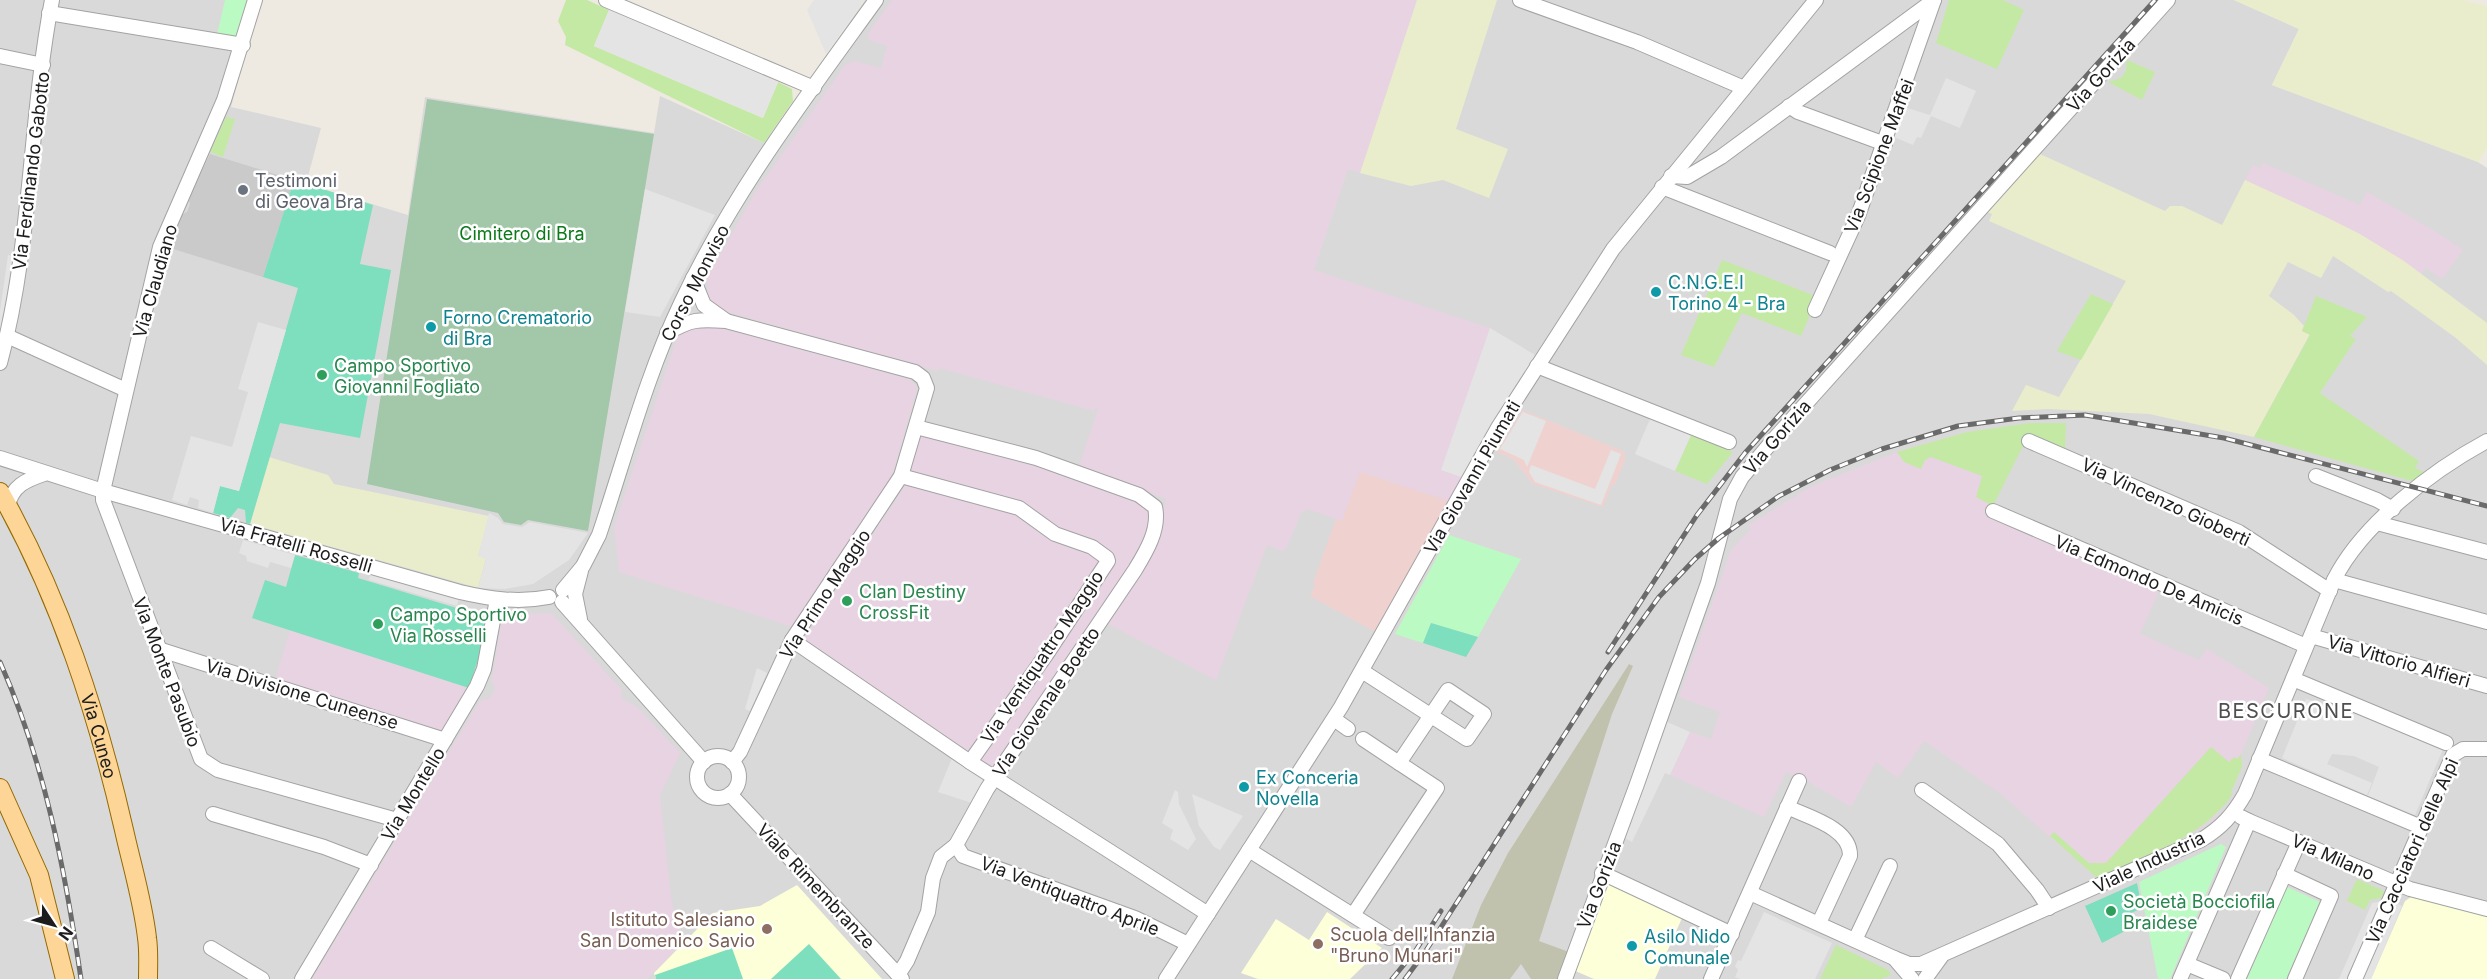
<svg xmlns="http://www.w3.org/2000/svg" width="2487" height="979" viewBox="0 0 2487 979" font-family="Inter,sans-serif">
<style>
.residential{fill:#dad9d9}
.commercial{fill:#efd2cf}
.industrial{fill:#e7d3e2}
.education{fill:#fdffd9}
.religious{fill:#cacaca}
.construction{fill:#c1c2ad}
.farmland{fill:#e9edcc}
.grass{fill:#c4e9a5}
.cemetery{fill:#a2c7a9}
.park{fill:#bcfac4}
.pitch{fill:#7ddfbd}
.parking{fill:#e4e4e4}
.lines{fill:none;stroke-linecap:round;stroke-linejoin:round}
.minor-casing{stroke:#a3a3a3;stroke-width:16}
.major-casing{stroke:#946900;stroke-width:20}
.minor{stroke:#fff;stroke-width:14}
.major{stroke:#fdd597;stroke-width:18}
.rail-casing{stroke:#6a6a6a;stroke-width:5}
.rail{stroke:#fff;stroke-width:3;stroke-dasharray:9;stroke-linecap:butt}
.worship-dot{fill:#6b7280;stroke:#fff;stroke-width:2}
.culture-dot{fill:#0f9aa8;stroke:#fff;stroke-width:2}
.leisure-dot{fill:#2e9e5b;stroke:#fff;stroke-width:2}
.education-dot{fill:#8d6e63;stroke:#fff;stroke-width:2}
.labels{text-anchor:middle;dominant-baseline:central;stroke-width:5;stroke-linejoin:round;paint-order:stroke}
.street-label{font-size:18px;fill:#1c1c1c;stroke:#fff}
.worship-label{font-size:18px;fill:#5b616d;stroke:#fff;text-anchor:start}
.park-label{font-size:18px;fill:#0a7a18;stroke:#fff}
.culture-label{font-size:18px;fill:#0d838f;stroke:#fff;text-anchor:start}
.leisure-label{font-size:18px;fill:#27864d;stroke:#fff;text-anchor:start}
.education-label{font-size:18px;fill:#785e54;stroke:#fff;text-anchor:end}
.neighbourhood-label{font-size:20px;letter-spacing:1.5px;fill:#4f4f4f;stroke:#fff}
</style>
<rect width="100%" height="100%" fill="#eeeae1"/>
<path class="residential" d="M0,0H261L231,107L321,128L306,184L408,215L425,97L654,133L660,96L764,143L865,0H2234L2299,29L2272,85L2478,162L2487,168V979H0Z"/>
<g class="commercial">
<path d="M1523,410L1625,452V460L1615,485L1612,484L1603,507L1533,484L1513,459L1497,452Z"/>
<path d="M1360,471L1449,501L1379,634L1310,596L1315,585L1313,583L1336,519L1342,520Z"/>
</g>
<g class="industrial">
<path d="M892,0H1417L1360,173L1348,169L1314,270L1490,328L1535,355L1449,501L1360,472L1342,521L1307,509L1301,513L1287,547L1282,551L1267,545L1216,680L1104,622L1161,523L1166,499L1079,466L1098,409L1095,408L1094,411L939,368L938,371L720,310L708,296L707,278L756,191L845,65L854,61L881,68L887,46L870,40L867,35Z"/>
<path d="M2263,163L2360,205L2367,192L2438,233L2463,250L2442,279L2426,268L2421,274L2360,234L2245,180L2253,165L2260,169Z"/>
<path d="M712,325L909,379L915,384L917,390L890,483L793,627L619,572L614,527L674,346L678,338L690,328Z"/>
<path d="M2029,423L2033,425L1989,513L2160,589L2140,634L2199,660L2207,649L2269,688L2241,754L2242,767L2231,792L2232,795L2215,817L2195,832L2097,878L2001,794L1924,741L1898,778L1876,762L1851,807L1802,778L1786,772L1764,817L1670,775L1690,732L1711,739L1720,712L1679,697L1731,550L1751,529L1749,525L1810,487L1897,452L1966,432Z"/>
<path d="M921,432L1036,462L1134,498L1144,505L1150,518V524L1135,566L998,771L805,641L804,638L907,483Z"/>
<path d="M551,613L622,690L621,698L638,708L680,753L660,795L671,898L682,944L647,979H312L480,701L488,699L493,694L495,687L492,682L501,623L508,615Z"/>
<path d="M290,630L469,688L442,733L275,679Z"/>
</g>
<g class="education">
<path d="M1610,884L1682,918L1655,979H1594L1573,970L1602,887Z"/>
<path d="M797,885L882,979H656L654,973L713,913L760,906Z"/>
<path d="M2411,897L2487,916V979H2371L2405,901Z"/>
<path d="M1327,912L1382,948L1350,979H1258L1241,973L1276,919L1309,940Z"/>
</g>
<path class="religious" d="M210,154L294,180L263,277L167,247L181,215L187,212L190,204L188,199Z"/>
<path class="construction" d="M1629,664L1633,666L1612,714L1539,941L1569,952L1561,979H1531L1521,964L1510,979H1452L1481,905L1508,853Z"/>
<g class="farmland">
<path d="M1417,0H1497L1456,129L1508,149L1489,198L1443,180L1411,186L1360,173Z"/>
<path d="M2234,0H2462L2487,6V148L2478,162L2272,85L2299,29Z"/>
<path d="M2040,154L2165,211L2170,206H2182L2222,225L2245,180L2326,217L2360,234L2404,261L2487,323V365L2456,338L2391,291L2388,292L2333,256L2321,278L2288,262L2269,296L2294,315L2304,326L2302,331L2310,334L2254,437L2149,414L2048,409L2012,411L2026,385L2059,397L2126,281L1989,221L1992,214L1985,211L2033,157Z"/>
<path d="M269,457L328,475L334,484L489,516L478,556L486,558L478,588L250,524Z"/>
</g>
<g class="grass">
<path d="M566,0H587L609,10L594,46L763,118L778,82L792,89L793,101L764,143L565,45L566,37L558,21Z"/>
<path d="M1949,0H2003L2024,10L1997,69L1936,43Z"/>
<path d="M2127,60L2155,72L2142,100L2108,82L2121,78L2126,71Z"/>
<path d="M226,117L235,119L223,157L210,152Z"/>
<path d="M1722,260L1818,297L1801,336L1742,313L1714,367L1681,355Z"/>
<path d="M2091,294L2113,304L2081,360L2057,351Z"/>
<path d="M2316,296L2367,317L2350,336L2356,339L2320,393L2419,461L2415,468L2427,473L2412,481L2254,437L2310,335L2302,331Z"/>
<path d="M2029,423H2066L2065,450L2028,436L1993,506L1976,497L1982,476L1931,457L1925,460L1921,469L1904,462L1897,452L1967,432Z"/>
<path d="M1691,435L1733,452L1707,484L1675,471Z"/>
<path d="M2211,747L2229,762L2234,757L2237,759L2241,754L2242,767L2231,792L2232,795C2202,839 2144,856 2097,878L2050,836L2054,832L2089,863H2106Z"/>
<path d="M2357,879L2384,891L2381,898L2370,900L2365,910L2347,901Z"/>
<path d="M1836,945L1888,970L1891,975L1881,979H1820Z"/>
</g>
<path class="cemetery" d="M427,99L654,134L588,531L528,520L521,525L504,522L498,513L367,484Z"/>
<g class="park">
<path d="M225,0H251L240,39L217,35Z"/>
<path d="M1449,535L1521,559L1478,637L1431,623L1423,643L1395,634Z"/>
<path d="M2221,844L2226,847L2170,979H2158L2139,882Z"/>
<path d="M2287,887L2320,902L2286,979H2247Z"/>
</g>
<g class="pitch">
<path d="M294,180L373,205L360,264L391,270L360,438L280,423L250,524L246,523L245,510L238,508L230,518L213,513L220,486L239,491L298,288L263,277Z"/>
<path d="M295,555L359,573L358,578L486,617L481,650L469,688L252,618L265,580L286,587Z"/>
<path d="M1431,623L1478,637L1466,657L1423,643Z"/>
<path d="M2137,883L2142,908L2127,915L2131,928L2102,943L2085,906Z"/>
<path d="M809,944L841,979H771Z"/>
<path d="M732,948L743,979H656L655,975Z"/>
</g>
<g class="parking">
<path d="M814,0H864L826,54L807,10Z"/>
<path d="M609,10L778,82L763,118L594,46Z"/>
<path d="M1946,78L1976,91L1960,128L1931,116L1921,138L1917,137L1913,145L1894,137L1904,107L1930,115Z"/>
<path d="M645,189L715,215L660,317L625,312Z"/>
<path d="M8,255L15,256L0,342V311Z"/>
<path d="M258,322L286,330L239,491L220,486L213,513L198,508L199,500L190,497L187,505L172,500L191,436L232,447L248,392L238,389Z"/>
<path d="M1490,328L1535,355L1461,477L1441,470Z"/>
<path d="M1523,412L1546,421L1527,467L1524,460L1500,449Z"/>
<path d="M1650,419L1691,435L1675,471L1635,454Z"/>
<path d="M1611,450L1621,454L1601,505L1535,482L1529,472L1531,465L1595,489Z"/>
<path d="M489,513L498,518L503,524L522,527L530,522L588,533L569,560L533,584L505,589L478,588L486,559L478,556Z"/>
<path d="M243,540L295,555L291,568L270,562L268,568L247,561L246,556L239,553Z"/>
<path d="M373,567L460,592L457,606L369,580Z"/>
<path d="M757,668L767,673L750,711L745,709Z"/>
<path d="M2306,699L2349,711L2443,749L2415,815L2368,796L2379,767L2354,756L2332,754L2327,764L2372,783L2367,795L2282,758Z"/>
<path d="M1665,721L1690,732L1670,775L1665,773L1632,842L1623,837Z"/>
<path d="M952,758L984,780L972,803L938,792Z"/>
<path d="M1175,790L1178,792L1179,804L1196,839L1188,850L1170,839L1173,830L1162,823Z"/>
<path d="M1192,794L1243,816L1220,850L1214,847L1199,826Z"/>
<path d="M2383,901L2349,979H2339L2372,903Z"/>
<path d="M2396,903L2402,906L2371,979H2362Z"/>
<path d="M1764,912L1832,943L1815,979H1740L1735,977L1738,970L1735,966L1738,960L1741,961Z"/>
</g>
<g class="lines">
<defs>
<g id="minor">
<path d="M255,0L224,100L160,247L103,491V500L201,759L218,770L397,820"/>
<path d="M606,0L814,88"/>
<path d="M1520,0L1637,42L1744,88"/>
<path d="M49,13L243,45"/>
<path d="M0,56L43,65"/>
<path d="M1789,106L1798,112L1885,144"/>
<path d="M1671,176L1687,177L1721,157L1934,0"/>
<path d="M1662,187L1830,253"/>
<path d="M693,278L704,305L725,320"/>
<path d="M1815,310L1858,216L1934,0"/>
<path d="M667,333C691,319 699,319 726,321L915,372L923,378L927,388L901,476L792,640L740,752L732,762"/>
<path d="M7,336L126,390"/>
<path d="M0,363C32,245 29,120 52,0"/>
<path d="M1537,366L1729,442"/>
<path d="M2029,441L2239,532L2330,591"/>
<path d="M0,458L103,491L460,592C490,599 519,603 549,597"/>
<path d="M901,476L1019,508L1055,534L1092,547L1107,558L1108,561L1048,652L970,762"/>
<path d="M2316,476L2377,500L2393,509"/>
<path d="M8,506C12,486 26,480 44,474"/>
<path d="M1993,511L2306,646"/>
<path d="M2377,523L2487,552"/>
<path d="M2334,580L2487,622"/>
<path d="M563,590L583,566L599,535C625,458 646,376 681,303C732,194 806,97 876,0"/>
<path d="M562,602L704,762"/>
<path d="M580,619L575,594L581,571"/>
<path d="M2311,636L2487,686"/>
<path d="M792,640L970,762L1208,914"/>
<path d="M158,649L445,740"/>
<path d="M2293,679L2446,743"/>
<path d="M1334,719L1348,729"/>
<path d="M1363,739L1399,763"/>
<circle cx="718" cy="777" r="21"/>
<path d="M2259,759L2421,827"/>
<path d="M1922,790L1998,844L2037,890L2049,908"/>
<path d="M730,794L902,979"/>
<path d="M1787,807C1808,817 1851,828 1850,856L1819,923"/>
<path d="M213,814L324,847L371,865"/>
<path d="M2249,821L2410,889L2487,909"/>
<path d="M956,845L963,856L1135,918L1188,944"/>
<path d="M1249,850L1389,938"/>
<path d="M1602,873L1732,934"/>
<path d="M2284,874L2331,896L2295,979"/>
<path d="M1750,893L1894,958L1912,979"/>
<path d="M1353,915L1437,788L1399,763L1448,690L1484,714L1467,739L1362,671"/>
<path d="M1855,940L1890,866"/>
<path d="M211,948L262,979"/>
<path d="M1894,958L1909,964H1921L2201,840C2221,828 2233,815 2245,794L2334,580C2362,524 2433,470 2487,441"/>
<path d="M2187,964L2223,979"/>
<path d="M898,975L907,961L928,912L933,878L941,857L956,845L987,789L1135,570C1146,552 1160,529 1155,507L1139,495L1036,458L916,427"/>
<path d="M302,979L477,686L484,669L497,599"/>
<path d="M1166,979L1341,707L1499,426L1613,249L1816,0"/>
<path d="M1565,979L1637,784L1708,583L1730,499L1742,477L1775,438L2168,0"/>
<path d="M1711,979L1799,781"/>
<path d="M1925,979L1941,957"/>
<path d="M2180,979L2249,821L2241,817"/>
<path d="M2238,979L2299,842"/>
<path d="M2355,979L2453,755L2463,749H2487"/>
</g>
<g id="major">
<path id="s1" d="M0,492C60,598 97,712 124,830C132,866 143,902 147,938C149,951 148,965 148,979"/>
<path d="M0,788L39,875L65,979"/>
</g>
</defs>
<use href="#minor" class="minor-casing"/>
<use href="#major" class="major-casing"/>
<use href="#minor" class="minor"/>
<use href="#major" class="major"/>
<defs>
<g id="rail">
<path d="M1608,652L1697,515L1745,453L2155,0"/>
<path d="M0,662C45,763 65,870 81,979"/>
<path d="M1392,979L1416,950L1441,911"/>
<path d="M1405,979L1425,952L1606,670L1659,597L1695,559L1719,538L1779,496L1830,470L1882,449L1958,426L2019,418L2085,415L2224,438L2487,506"/>
</g>
</defs>
<use href="#rail" class="rail-casing"/>
<use href="#rail" class="rail"/>
</g>
<circle class="worship-dot" cx="243" cy="190" r="6"/>
<g class="culture-dot">
<circle cx="1656" cy="292" r="6"/>
<circle cx="431" cy="327" r="6"/>
<circle cx="1244" cy="787" r="6"/>
<circle cx="1632" cy="946" r="6"/>
</g>
<g class="leisure-dot">
<circle cx="322" cy="375" r="6"/>
<circle cx="847" cy="601" r="6"/>
<circle cx="378" cy="624" r="6"/>
<circle cx="2111" cy="911" r="6"/>
</g>
<g class="education-dot">
<circle cx="767" cy="929" r="6"/>
<circle cx="1318" cy="944" r="6"/>
</g>
<g class="labels">
<g class="street-label">
<text transform="translate(2101 75) rotate(-48)">Via Gorizia</text>
<text transform="translate(1879 156) rotate(-69)">Via Scipione Maffei</text>
<text transform="translate(31 171) rotate(-83)">Via Ferdinando Gabotto</text>
<text transform="translate(155 281) rotate(-74)">Via Claudiano</text>
<text transform="translate(695 283) rotate(-63)">Corso Monviso</text>
<text transform="translate(1777 437) rotate(-49)">Via Gorizia</text>
<text transform="translate(1472 477) rotate(-60)">Via Giovanni Piumati</text>
<text transform="translate(2166 502) rotate(25)">Via Vincenzo Gioberti</text>
<text transform="translate(296 545) rotate(16)">Via Fratelli Rosselli</text>
<text transform="translate(2149 580) rotate(23)">Via Edmondo De Amicis</text>
<text transform="translate(825 594) rotate(-57)">Via Primo Maggio</text>
<text transform="translate(1042 657) rotate(-56)">Via Ventiquattro Maggio</text>
<text transform="translate(2399 661) rotate(16)">Via Vittorio Alfieri</text>
<text transform="translate(167 672) rotate(69)">Via Monte Pasubio</text>
<text transform="translate(302 694) rotate(17)">Via Divisione Cuneense</text>
<text transform="translate(1046 702) rotate(-56)">Via Giovenale Boetto</text>
<text stroke="none"><textPath href="#s1" startOffset="264">Via Cuneo</textPath></text>
<text transform="translate(413 794) rotate(-59)">Via Montello</text>
<text transform="translate(2412 851) rotate(-66)">Via Cacciatori delle Alpi</text>
<text transform="translate(2333 857) rotate(24)">Via Milano</text>
<text transform="translate(2149 862) rotate(-25)">Viale Industria</text>
<text transform="translate(1599 885) rotate(-69)">Via Gorizia</text>
<text transform="translate(816 886) rotate(47)">Viale Rimembranze</text>
<text transform="translate(1070 896) rotate(21)">Via Ventiquattro Aprile</text>
</g>
<g class="worship-label">
<text x="255" y="180">Testimoni<tspan x="255" dy="21">di Geova Bra</tspan></text>
</g>
<g class="park-label">
<text x="522" y="233">Cimitero di Bra</text>
</g>
<g class="culture-label">
<text x="1668" y="282">C.N.G.E.I<tspan x="1668" dy="21">Torino 4 - Bra</tspan></text>
<text x="443" y="317">Forno Crematorio<tspan x="443" dy="21">di Bra</tspan></text>
<text x="1256" y="777">Ex Conceria<tspan x="1256" dy="21">Novella</tspan></text>
<text x="1644" y="936">Asilo Nido<tspan x="1644" dy="21">Comunale</tspan></text>
</g>
<g class="leisure-label">
<text x="334" y="365">Campo Sportivo<tspan x="334" dy="21">Giovanni Fogliato</tspan></text>
<text x="859" y="591">Clan Destiny<tspan x="859" dy="21">CrossFit</tspan></text>
<text x="390" y="614">Campo Sportivo<tspan x="390" dy="21">Via Rosselli</tspan></text>
<text x="2123" y="901">Società Bocciofila<tspan x="2123" dy="21">Braidese</tspan></text>
</g>
<g class="education-label">
<text x="755" y="919">Istituto Salesiano<tspan x="755" dy="21">San Domenico Savio</tspan></text>
<text x="1330" y="934" text-anchor="start">Scuola dell'Infanzia<tspan x="1330" dy="21">"Bruno Munari"</tspan></text>
</g>
<g class="neighbourhood-label">
<text x="2286" y="711">BESCURONE</text>
</g>
</g>
<g transform="translate(54 925) rotate(126)" stroke="#ffffff" stroke-width="4.5" paint-order="stroke">
<path d="M0-4.5L10 22L0 15L-10 22Z" fill="#1c1c1c"/>
<text y="-9" font-size="16" font-weight="bold" text-anchor="middle" fill="#1c1c1c">N</text>
</g>
</svg>
